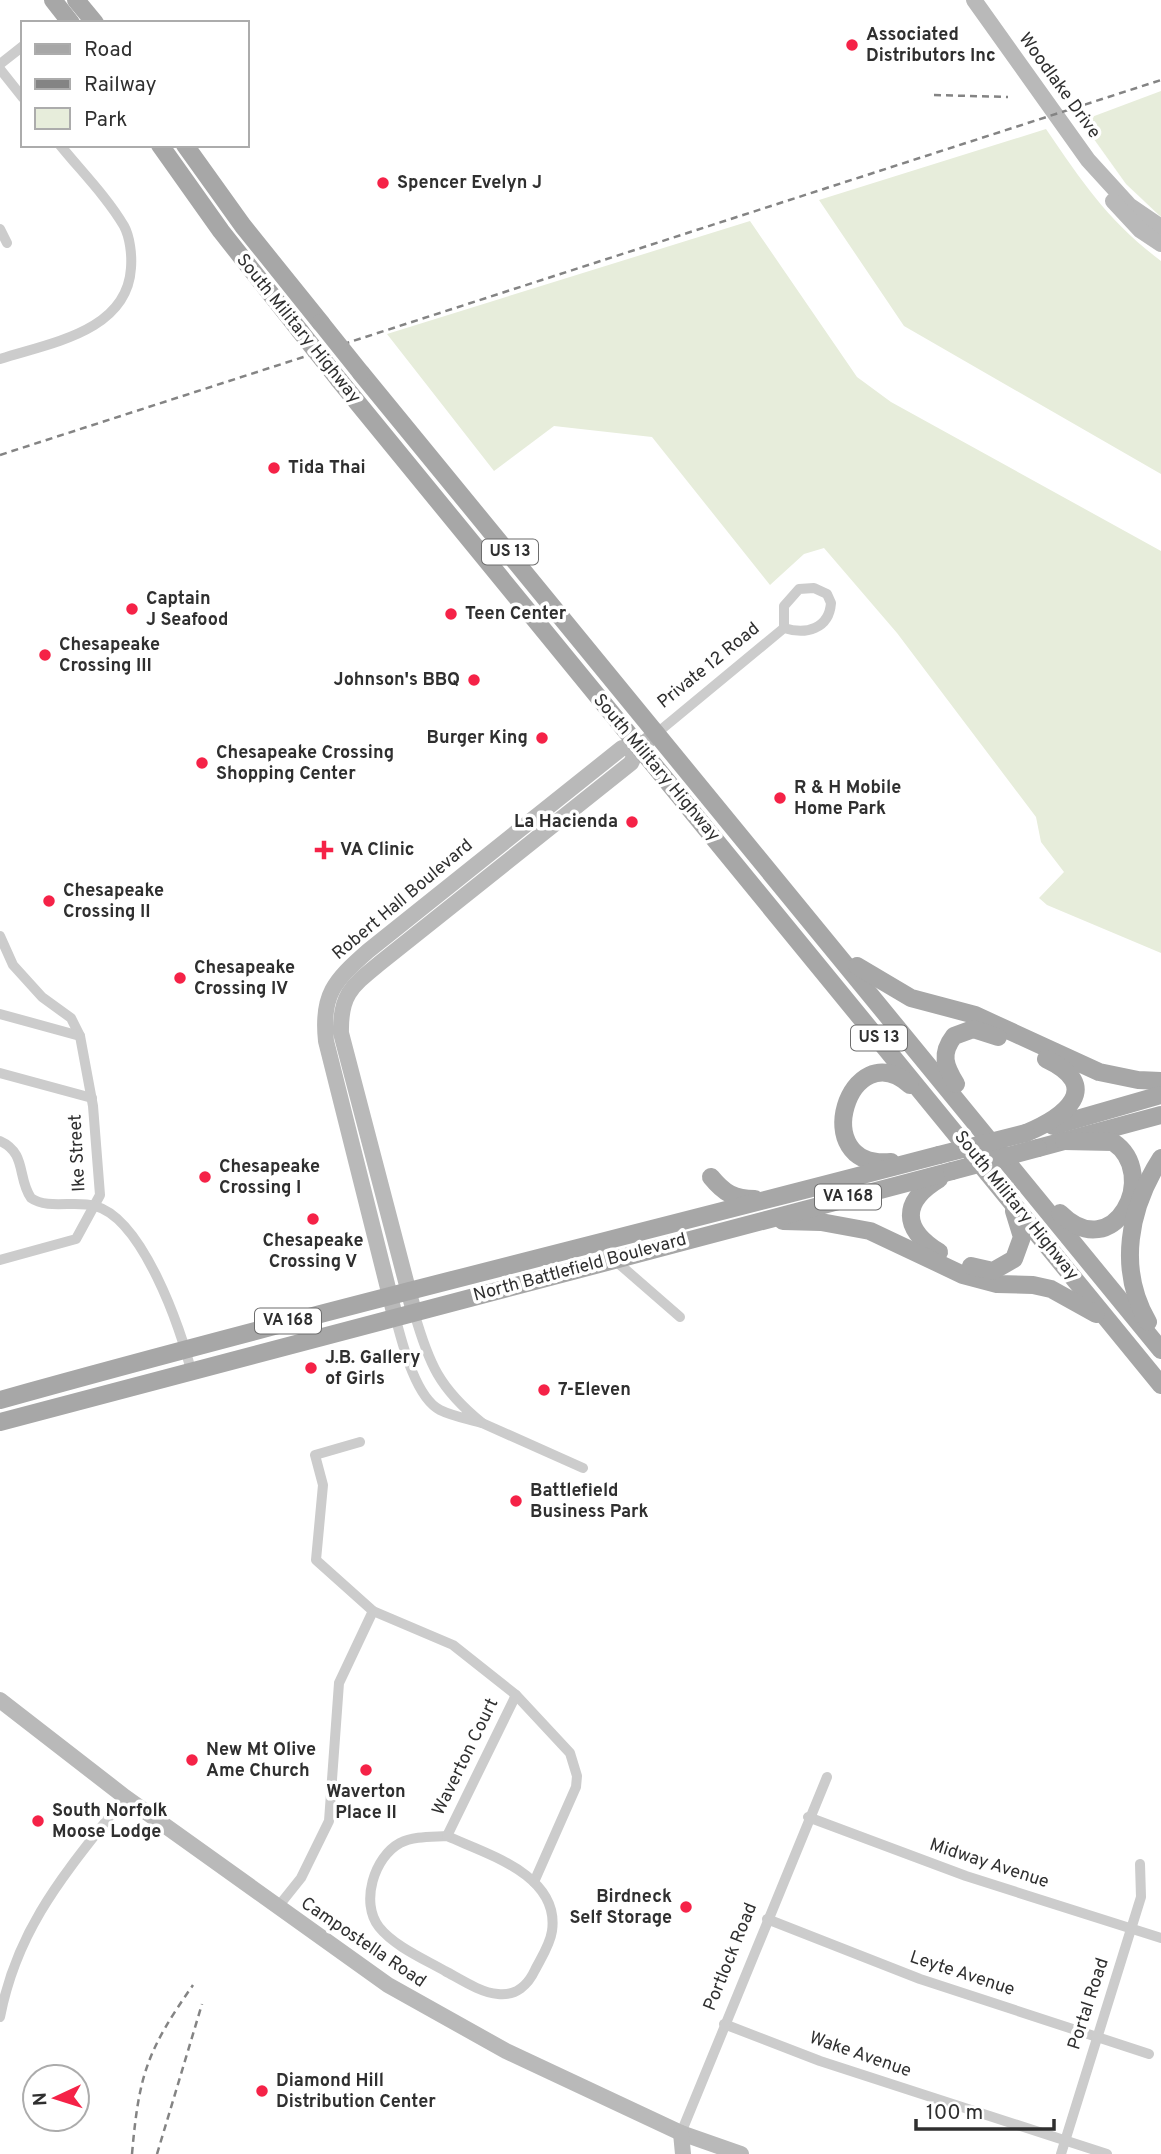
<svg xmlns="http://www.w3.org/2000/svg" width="1161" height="2154" viewBox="0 0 1161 2154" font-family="Overpass,sans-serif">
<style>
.green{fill:#e7eddb}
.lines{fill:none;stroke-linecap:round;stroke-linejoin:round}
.street{stroke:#ccc;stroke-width:10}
.secondary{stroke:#b9b9b9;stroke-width:16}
.primary{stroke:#a7a7a7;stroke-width:18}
.rail{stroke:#848484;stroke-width:2.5;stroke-dasharray:7 5;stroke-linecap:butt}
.primary-bridge{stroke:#a7a7a7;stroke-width:18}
.poi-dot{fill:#f52247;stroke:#fff;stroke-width:2.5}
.labels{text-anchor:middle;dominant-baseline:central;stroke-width:7;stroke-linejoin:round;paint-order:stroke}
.shield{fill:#fff;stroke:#6d6d6d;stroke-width:2}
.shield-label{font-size:16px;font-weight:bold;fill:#2f2f2f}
.poi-label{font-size:18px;font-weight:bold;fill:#2f2f2f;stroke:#fff;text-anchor:start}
.street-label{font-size:18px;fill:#2f2f2f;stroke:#fff}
</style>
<rect width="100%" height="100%" fill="#fff"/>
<g class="green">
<path d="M1161,91V217L1126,184L1081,121Z"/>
<path d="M1046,129C1083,183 1108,221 1161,261V474L904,326L819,200Z"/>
<path d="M750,221L857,377L891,402L1161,551V953L1047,905L1039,898L1064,872L1041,842L1036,817L897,633L824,548L804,554L770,585L652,437L554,426L494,471L387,334Z"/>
</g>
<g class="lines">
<g class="street">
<path d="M0,64L23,46"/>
<path d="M0,69L23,98"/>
<path d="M0,229L7,243"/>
<path d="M0,359C49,343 127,332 131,268C132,255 130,237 124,226C107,197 81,171 60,145"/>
<path d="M657,733L784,628C806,635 829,629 831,603L827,594L814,588L799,589L784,606V628"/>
<path d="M0,936L13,965L42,997L71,1018L80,1036L93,1106L100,1195L76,1239L0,1260"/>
<path d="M0,1014L80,1036"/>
<path d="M0,1073L92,1098"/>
<path d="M0,1141C27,1153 17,1178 31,1198C48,1210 75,1200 95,1206C142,1218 181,1328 191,1371"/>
<path d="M595,1243L680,1317"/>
<path d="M395,1316C402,1342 415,1397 440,1410C452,1416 468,1419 482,1423C439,1388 429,1364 414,1312"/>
<path d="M482,1423L583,1468"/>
<path d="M360,1442L315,1455L323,1485L316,1560L373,1611L453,1645L516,1695L570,1753L577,1776L576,1787L534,1882"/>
<path d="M808,1817L966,1876L1161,1938"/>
<path d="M447,1836C487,1854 560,1875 552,1931C550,1945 541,1958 535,1970C528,1985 516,1996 498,1994C481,1993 460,1979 445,1971C424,1959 394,1946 379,1927C360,1903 374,1857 400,1843C414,1836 432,1837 447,1836Z"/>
<path d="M447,1836L516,1695"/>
<path d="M277,1908L301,1878L329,1821L339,1683L373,1611"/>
<path d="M767,1919L920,1979L1149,2054"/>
<path d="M0,2017C18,1924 69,1869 125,1797"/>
<path d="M724,2024L820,2061L1107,2154"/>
<path d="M681,2133L827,1777"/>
<path d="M1061,2154L1141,1897L1140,1864"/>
</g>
<g class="secondary">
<path d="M974,0L1088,160L1129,205L1161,227"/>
<path d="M1113,201L1140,230L1161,244"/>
<path d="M414,1312L341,1033C340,994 352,986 380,963L631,763L638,748L657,733"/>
<path d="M395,1316L326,1041C321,995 334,981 368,951L622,748H638"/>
<path d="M0,1700L125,1797L388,1985L506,2051L681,2133L741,2154"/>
<path d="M681,2133L683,2154"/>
</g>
<g class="primary">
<path d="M53,0L71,23"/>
<path d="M76,0L95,23"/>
<path d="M160,145L221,231L300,331"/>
<path d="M185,145L243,226L321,323"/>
<path d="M361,373L1161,1350"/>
<path d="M339,380L1161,1385"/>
<path d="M857,966L911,998L975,1015L1099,1072L1138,1080L1161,1081"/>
<path d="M956,1084C945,1066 940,1054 954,1036L973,1029L998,1037"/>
<path d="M1053,1126L1161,1095"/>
<path d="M1026,1133C1064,1117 1105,1087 1046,1059"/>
<path d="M1038,1148L1161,1115"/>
<path d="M891,1162C805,1170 850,1031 910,1085"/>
<path d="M711,1177C724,1193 734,1199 755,1199"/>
<path d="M939,1179C901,1202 902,1229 939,1252"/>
<path d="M1060,1213C1114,1267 1161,1174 1113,1142L1064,1141"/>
<path d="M783,1221L821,1222L870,1231L963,1275L997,1284L1033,1285L1051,1289L1096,1314"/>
<path d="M971,1266L993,1271L1014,1259L1022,1237L1014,1211"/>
<path d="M1148,1322C1117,1269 1129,1208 1161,1158"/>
<path d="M0,1400C312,1313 626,1237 939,1155"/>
<path d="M0,1422L952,1171"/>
</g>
<g class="rail">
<path d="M934,95L1008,97"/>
<path d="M0,455L1161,80"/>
<path d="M132,2154C139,2074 147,2051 193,1985"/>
<path d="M157,2154L202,2004"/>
</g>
<g class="primary-bridge">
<path d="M321,323L361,373"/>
<path d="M300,331L339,380"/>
<path d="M939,1155L1026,1133"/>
<path d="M952,1171L1038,1148"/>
</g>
</g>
<g class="poi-dot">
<circle cx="852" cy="45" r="7"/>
<circle cx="383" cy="183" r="7"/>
<circle cx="274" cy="468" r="7"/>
<circle cx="132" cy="609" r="7"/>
<circle cx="451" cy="614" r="7"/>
<circle cx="45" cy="655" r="7"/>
<circle cx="474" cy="680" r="7"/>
<circle cx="542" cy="738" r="7"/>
<circle cx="202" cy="763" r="7"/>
<circle cx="780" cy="798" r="7"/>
<circle cx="632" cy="822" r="7"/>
<path d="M320.5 839.5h7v7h7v7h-7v7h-7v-7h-7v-7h7z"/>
<circle cx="49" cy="901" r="7"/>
<circle cx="180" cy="978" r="7"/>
<circle cx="205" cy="1177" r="7"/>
<circle cx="313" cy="1219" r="7"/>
<circle cx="311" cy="1368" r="7"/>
<circle cx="544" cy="1390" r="7"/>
<circle cx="516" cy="1501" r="7"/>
<circle cx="192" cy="1760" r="7"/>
<circle cx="366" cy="1770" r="7"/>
<circle cx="38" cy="1821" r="7"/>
<circle cx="686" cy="1907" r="7"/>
<circle cx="262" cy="2091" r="7"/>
</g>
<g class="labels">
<g class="shield">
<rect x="482" y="539.5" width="56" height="25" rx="5"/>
<rect x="851" y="1025.5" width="56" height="25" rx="5"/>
<rect x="815" y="1184.5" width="66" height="25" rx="5"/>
<rect x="255" y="1308.5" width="66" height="25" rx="5"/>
</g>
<g class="shield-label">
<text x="510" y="552">US 13</text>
<text x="879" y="1038">US 13</text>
<text x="848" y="1197">VA 168</text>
<text x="288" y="1321">VA 168</text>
</g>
<g class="poi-label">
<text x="866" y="35">Associated<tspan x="866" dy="21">Distributors Inc</tspan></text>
<text x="397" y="183">Spencer Evelyn J</text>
<text x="288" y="468">Tida Thai</text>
<text x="146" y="599">Captain<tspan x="146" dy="21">J Seafood</tspan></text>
<text x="465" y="614">Teen Center</text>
<text x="59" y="645">Chesapeake<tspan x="59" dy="21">Crossing III</tspan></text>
<text x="460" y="680" text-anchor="end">Johnson's BBQ</text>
<text x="528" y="738" text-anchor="end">Burger King</text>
<text x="216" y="753">Chesapeake Crossing<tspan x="216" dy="21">Shopping Center</tspan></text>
<text x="794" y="788">R &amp; H Mobile<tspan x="794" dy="21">Home Park</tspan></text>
<text x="618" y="822" text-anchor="end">La Hacienda</text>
<text x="340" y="850">VA Clinic</text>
<text x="63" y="891">Chesapeake<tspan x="63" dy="21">Crossing II</tspan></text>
<text x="194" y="968">Chesapeake<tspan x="194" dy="21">Crossing IV</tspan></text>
<text x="219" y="1167">Chesapeake<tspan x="219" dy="21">Crossing I</tspan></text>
<text x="313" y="1241" text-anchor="middle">Chesapeake<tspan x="313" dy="21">Crossing V</tspan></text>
<text x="325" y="1358">J.B. Gallery<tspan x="325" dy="21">of Girls</tspan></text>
<text x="558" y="1390">7-Eleven</text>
<text x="530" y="1491">Battlefield<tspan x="530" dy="21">Business Park</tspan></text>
<text x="206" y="1750">New Mt Olive<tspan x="206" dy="21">Ame Church</tspan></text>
<text x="366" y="1792" text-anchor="middle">Waverton<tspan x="366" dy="21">Place II</tspan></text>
<text x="52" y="1811">South Norfolk<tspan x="52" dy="21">Moose Lodge</tspan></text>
<text x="672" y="1897" text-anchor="end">Birdneck<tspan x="672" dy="21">Self Storage</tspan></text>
<text x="276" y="2081">Diamond Hill<tspan x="276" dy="21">Distribution Center</tspan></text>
</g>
<g class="street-label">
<text transform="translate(1059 86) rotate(54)">Woodlake Drive</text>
<text transform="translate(298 329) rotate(51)">South Military Highway</text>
<text transform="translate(709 666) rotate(-39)">Private 12 Road</text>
<text transform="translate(656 768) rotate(50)">South Military Highway</text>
<text transform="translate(403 900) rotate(-40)">Robert Hall Boulevard</text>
<text transform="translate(78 1153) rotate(-93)">Ike Street</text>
<text transform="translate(1016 1206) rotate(51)">South Military Highway</text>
<text transform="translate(580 1268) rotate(-15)">North Battlefield Boulevard</text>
<text transform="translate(466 1757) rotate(-64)">Waverton Court</text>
<text transform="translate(989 1864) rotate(18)">Midway Avenue</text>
<text transform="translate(363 1943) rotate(34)">Campostella Road</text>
<text transform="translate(731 1957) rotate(-68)">Portlock Road</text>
<text transform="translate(962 1974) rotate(18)">Leyte Avenue</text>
<text transform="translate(1089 2004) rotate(-72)">Portal Road</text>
<text transform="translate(860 2055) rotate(19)">Wake Avenue</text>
</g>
</g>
<rect x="21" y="21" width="228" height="126" fill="#ffffff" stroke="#acacac" stroke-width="2"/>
<rect x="35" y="44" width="35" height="10" fill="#a7a7a7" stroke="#acacac" stroke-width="2"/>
<text x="84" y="56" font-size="21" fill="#2f2f2f">Road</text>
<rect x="35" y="79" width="35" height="10" fill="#848484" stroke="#acacac" stroke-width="2"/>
<text x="84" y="91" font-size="21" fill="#2f2f2f">Railway</text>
<rect x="35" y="108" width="35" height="21" fill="#e7eddb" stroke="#acacac" stroke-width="2"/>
<text x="84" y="126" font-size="21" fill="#2f2f2f">Park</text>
<g transform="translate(56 2098) rotate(266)"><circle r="33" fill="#ffffff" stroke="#acacac" stroke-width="2"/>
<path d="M0-5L12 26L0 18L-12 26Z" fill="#f52247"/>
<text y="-10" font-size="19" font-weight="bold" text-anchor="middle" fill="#2f2f2f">N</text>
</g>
<path d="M916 2119v10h138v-10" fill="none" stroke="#2f2f2f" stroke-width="3.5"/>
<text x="926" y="2119" font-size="21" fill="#2f2f2f" stroke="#ffffff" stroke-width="5" paint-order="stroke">100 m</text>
</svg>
